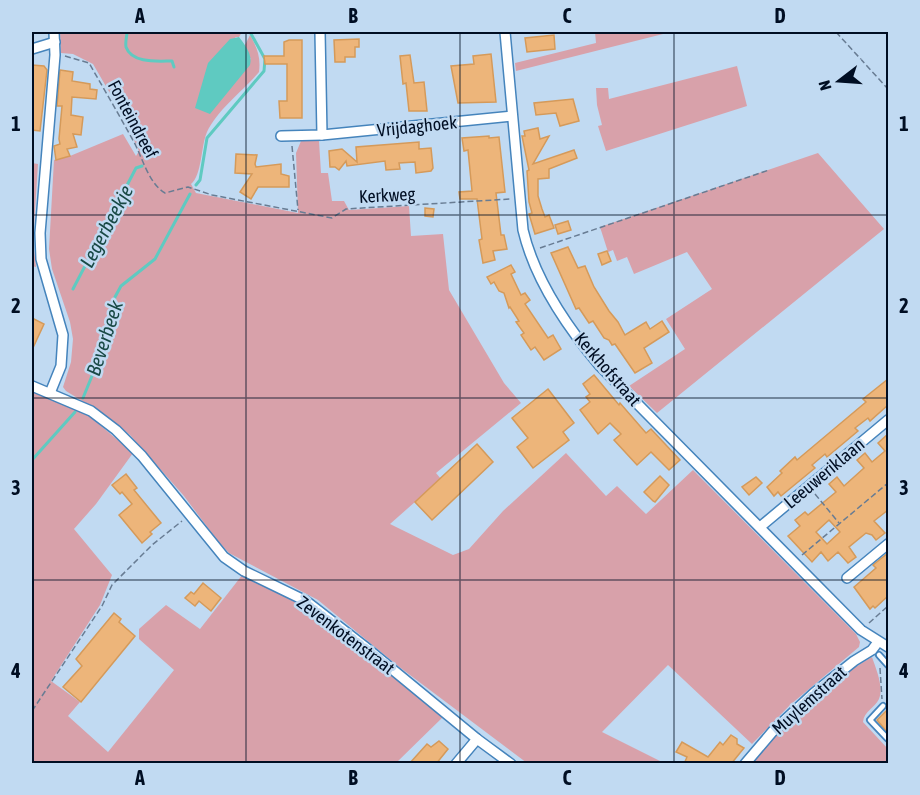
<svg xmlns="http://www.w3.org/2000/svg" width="920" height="795" viewBox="0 0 920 795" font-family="'Asap Condensed',sans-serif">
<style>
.green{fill:#d8a1aa}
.water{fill:#5fcac1}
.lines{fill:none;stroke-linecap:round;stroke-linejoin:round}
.stream{stroke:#5fcac1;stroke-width:3}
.building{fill:#edb57a;stroke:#d59a5a;stroke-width:1.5;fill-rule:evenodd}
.lane-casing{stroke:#4584bc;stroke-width:8}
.street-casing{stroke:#4584bc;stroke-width:12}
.path{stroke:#687c93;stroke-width:1.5;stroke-dasharray:6 3;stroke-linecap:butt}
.lane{stroke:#fff;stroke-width:4.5}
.street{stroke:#fff;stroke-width:9}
.grid{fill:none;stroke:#000e23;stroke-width:1.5;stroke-opacity:0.55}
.labels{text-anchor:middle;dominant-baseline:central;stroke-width:5;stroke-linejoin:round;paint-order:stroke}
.street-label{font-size:18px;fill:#000e23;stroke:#c1daf2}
.water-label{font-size:20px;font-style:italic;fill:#194945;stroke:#c1daf2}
.neatline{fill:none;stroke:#000e23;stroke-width:2}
.grid-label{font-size:20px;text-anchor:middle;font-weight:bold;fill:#000e23}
</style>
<rect width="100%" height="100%" fill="#c1daf2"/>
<g class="green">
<path d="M60,32H242L239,37H235L251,60L245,45L250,35C257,48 261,57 259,72C244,90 217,110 207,132C201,145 202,176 191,184L196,193L298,213L296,153L301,141H319L321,173H328L332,201H344L349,210L409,206L411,236L443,234L449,290L504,383L521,403L436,473L441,479L390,524L453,555L469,549L503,511L566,453L606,496L617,486L646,514L693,470L856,634L860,642L859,647L790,705L752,744L668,665L602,732L664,763H527L398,666L318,600L229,553L217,540L184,496L130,435L105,415L66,391L63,387L71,362L73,339L70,322L52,269L49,249L54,160L70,156L123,134L136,156L139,151L122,114L93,64L73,54L61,53Z"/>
<path d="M595,32H671L516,71L515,63L596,43Z"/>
<path d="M737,66L747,106L606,151L598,126L602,125L597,105L596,88H608L609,99Z"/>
<path d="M818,153L884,229L657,413L629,386L685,349L666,319L712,289L687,252L634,274L627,257L617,261L613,250L608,252L600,227Z"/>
<path d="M32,163L38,164L33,241L36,267L32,266Z"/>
<path d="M32,391L87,414L133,453L96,504L74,529L112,575L100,605L51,681L80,702L68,716L108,752L174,670L139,639V629L166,605L200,629L243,574L314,612L443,717L396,763H32Z"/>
<path d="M872,657C876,669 884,687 879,699C875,708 864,711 863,722L888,749V763L750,764C786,722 825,683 872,657Z"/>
</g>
<path class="water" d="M239,37C245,45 253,55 250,65L210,114L195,108L208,63L230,39Z"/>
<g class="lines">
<g class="stream">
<path d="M127,32C127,36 125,42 126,47C132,64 159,61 172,61L174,67"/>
<path d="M196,185L200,180L207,138L264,71L265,59L250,32"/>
<path d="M73,289L136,168L142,166"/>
<path d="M83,398L109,334V321L115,297L121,286L155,259L190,194"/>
<path d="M32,460L75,412"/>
</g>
</g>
<g class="building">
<path d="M554,35L555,49L527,52L525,38Z"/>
<path d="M359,39V47H355V57H345V62H335L334,40Z"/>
<path d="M289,40H302V118H280L279,101H287V64H265L264,56H284V42Z"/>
<path d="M491,54L496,102L458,103L451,66L474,64L473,56Z"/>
<path d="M410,55L414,83L424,82L427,111H409L406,83L403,84L400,56Z"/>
<path d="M32,65L44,66L47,70L40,131L32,130Z"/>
<path d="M60,70L73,72L72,81L90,84V89L97,90L96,99L72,97L71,115L83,117L81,135L73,134L77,147L67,149L70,156L56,160L54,146L60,144L59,139L62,106H57Z"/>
<path d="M573,99L579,121L560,126L556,113L536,115L534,103Z"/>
<path d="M538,128L540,139L549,136L533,164L574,150L577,158L549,169V178L538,179V196L542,209L545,217L549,215L554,228L535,234L529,214L532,213L529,202L527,171L529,170L522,136H525L524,131Z"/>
<path d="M489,136V138L499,137L505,192L496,193L501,235H504L507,249L493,251L495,260L483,263L479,240L482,239L477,199H460L459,192L472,191L468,150L464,151L462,138Z"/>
<path d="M419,142V149L431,148L433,168L431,171L416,173L415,162L399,163L400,169L386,170L385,161L347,166L346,161L339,170L335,167H330L329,151L342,149L357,162L356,147Z"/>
<path d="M236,154L257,155L255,164L256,167L281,164V174L289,176V187H258L251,199L240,192L252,174L235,173Z"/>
<path d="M425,208L434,209L433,217L425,216Z"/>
<path d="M568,221L571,230L558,234L555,225Z"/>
<path d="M568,247L578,268L585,266L594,287L609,311L618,322L625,335L646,322L650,329L662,321L669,332L644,348L652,363L635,373L615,344L612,345L609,340L604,338L593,321L589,323L579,308L576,309L551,253Z"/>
<path d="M607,251L611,261L602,265L598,254Z"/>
<path d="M511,265L515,272L511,274L521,295L525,293L530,300L525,304L548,338L553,335L561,349L544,360L535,347L531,350L521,335L524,333L516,322L519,321L510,307L509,308L504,293L499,291L494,282L491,284L487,277Z"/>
<path d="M32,318L44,324L32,350Z"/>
<path d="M594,375L619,405L620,403L646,433L651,429L680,460L669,470L651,452L637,465L614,440L621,434L610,423L598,434L580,410L590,402L586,397L590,394L583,384Z"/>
<path d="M888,379V405L870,421L868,418L855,428L858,431L827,457L825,454L812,465L815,468L781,496L778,492L774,496L767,487L782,473L780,471L795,457L797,460L866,402L863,399Z"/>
<path d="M548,389L574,423L563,432L569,440L533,468L517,447L528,438L512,418Z"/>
<path d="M888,434V510L874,521L885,533L876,540L872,535L866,533L849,547L856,557L848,563L838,552L828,561L821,552L812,562L788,536L800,526L795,520L805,512L808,515L836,492L829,484L837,477L844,486L864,468L857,460L865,453L872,462L885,451L878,443ZM829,520L840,532L827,544L816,532Z"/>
<path d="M477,444L493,462L432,520L415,502Z"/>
<path d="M126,474L137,488L134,490L161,523L150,532L152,534L142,543L119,515L132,504L122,492L120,494L112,485Z"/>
<path d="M660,476L669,485L655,502L653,501L644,492Z"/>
<path d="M756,477L762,483L749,495L742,487Z"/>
<path d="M888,553V596L875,608L873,606L870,609L854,587L876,568L873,565Z"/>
<path d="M203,583L221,598L211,611L199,601L195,606L185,598L191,592L194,594Z"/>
<path d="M114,613L121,619L119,622L135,636L81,702L63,687L82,666L76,659Z"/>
<path d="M888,709V733L877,720Z"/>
<path d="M731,735L737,739V744L744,748L731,764H684L687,757L676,752L682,742L708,757L720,742L723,745Z"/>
<path d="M439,741L448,749L436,764H409L427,744L431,747Z"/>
</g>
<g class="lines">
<defs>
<g id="lane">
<path d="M879,655L888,665"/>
<path d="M883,706L870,720L888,739"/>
</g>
<g id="street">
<path d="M320,32L322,135"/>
<path d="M505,32L523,230C535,281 567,327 600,366L861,630L888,647"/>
<path d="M32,49L55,42"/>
<path d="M281,136L322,135L512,116"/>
<path d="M32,386L91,411L116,430L142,456L224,557L244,571L306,601L364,646L477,739L511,764"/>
<path d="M50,393L61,366L63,335L41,259L40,233L55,55L54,32"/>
<path d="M760,527L888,420"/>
<path d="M847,578L888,544"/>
<path d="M456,764L477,739"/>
<path d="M745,764L773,731L814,693L854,661L872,650L878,642"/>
</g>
</defs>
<use href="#lane" class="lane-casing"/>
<use href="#street" class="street-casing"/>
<g class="path">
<path d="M836,32L888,89"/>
<path d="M65,56L89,63C104,89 119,115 134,142C142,157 149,184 165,193L188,187L212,195L332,218L346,209L510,199"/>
<path d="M292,146L298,210"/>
<path d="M540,248L769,170"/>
<path d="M815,494L839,523"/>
<path d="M802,555L888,483"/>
<path d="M869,623L888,606"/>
<path d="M880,668L882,699"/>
<path d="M32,711L102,606L112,585L152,545L182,521"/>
</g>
<use href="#lane" class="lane"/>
<use href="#street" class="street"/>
</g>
<path class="grid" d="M246,32V764M460,32V764M674,32V764M32,215H888M32,398H888M32,580H888"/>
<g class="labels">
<g class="street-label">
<text transform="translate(133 119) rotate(62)">Fonteindreef</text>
<text transform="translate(417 126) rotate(-6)">Vrijdaghoek</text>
<text transform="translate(387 195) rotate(-3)">Kerkweg</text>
<text transform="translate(608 369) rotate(49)">Kerkhofstraat</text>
<text transform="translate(824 473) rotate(-40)">Leeuweriklaan</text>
<text transform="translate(346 635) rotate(37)">Zevenkotenstraat</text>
<text transform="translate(809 700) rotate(-42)">Muylemstraat</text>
</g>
<g class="water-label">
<text transform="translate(106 226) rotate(-62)">Legerbeekje</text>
<text transform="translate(104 338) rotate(-72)">Beverbeek</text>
</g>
</g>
<rect width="920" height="795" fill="none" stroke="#c1daf2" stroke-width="66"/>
<g transform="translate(839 81) rotate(253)" stroke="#c1daf2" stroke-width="4.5" paint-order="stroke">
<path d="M0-4.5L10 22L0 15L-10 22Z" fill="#000e23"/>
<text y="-9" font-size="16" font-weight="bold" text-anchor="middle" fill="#000e23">N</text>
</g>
<rect x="33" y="33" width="854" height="729" class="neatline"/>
<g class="grid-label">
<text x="140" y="23">A</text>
<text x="353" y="23">B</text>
<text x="567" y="23">C</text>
<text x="780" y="23">D</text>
<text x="16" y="131">1</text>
<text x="904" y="131">1</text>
<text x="16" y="313">2</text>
<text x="904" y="313">2</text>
<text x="16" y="495">3</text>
<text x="904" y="495">3</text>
<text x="16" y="678">4</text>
<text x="904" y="678">4</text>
<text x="140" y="785">A</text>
<text x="353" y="785">B</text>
<text x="567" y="785">C</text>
<text x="780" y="785">D</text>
</g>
</svg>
